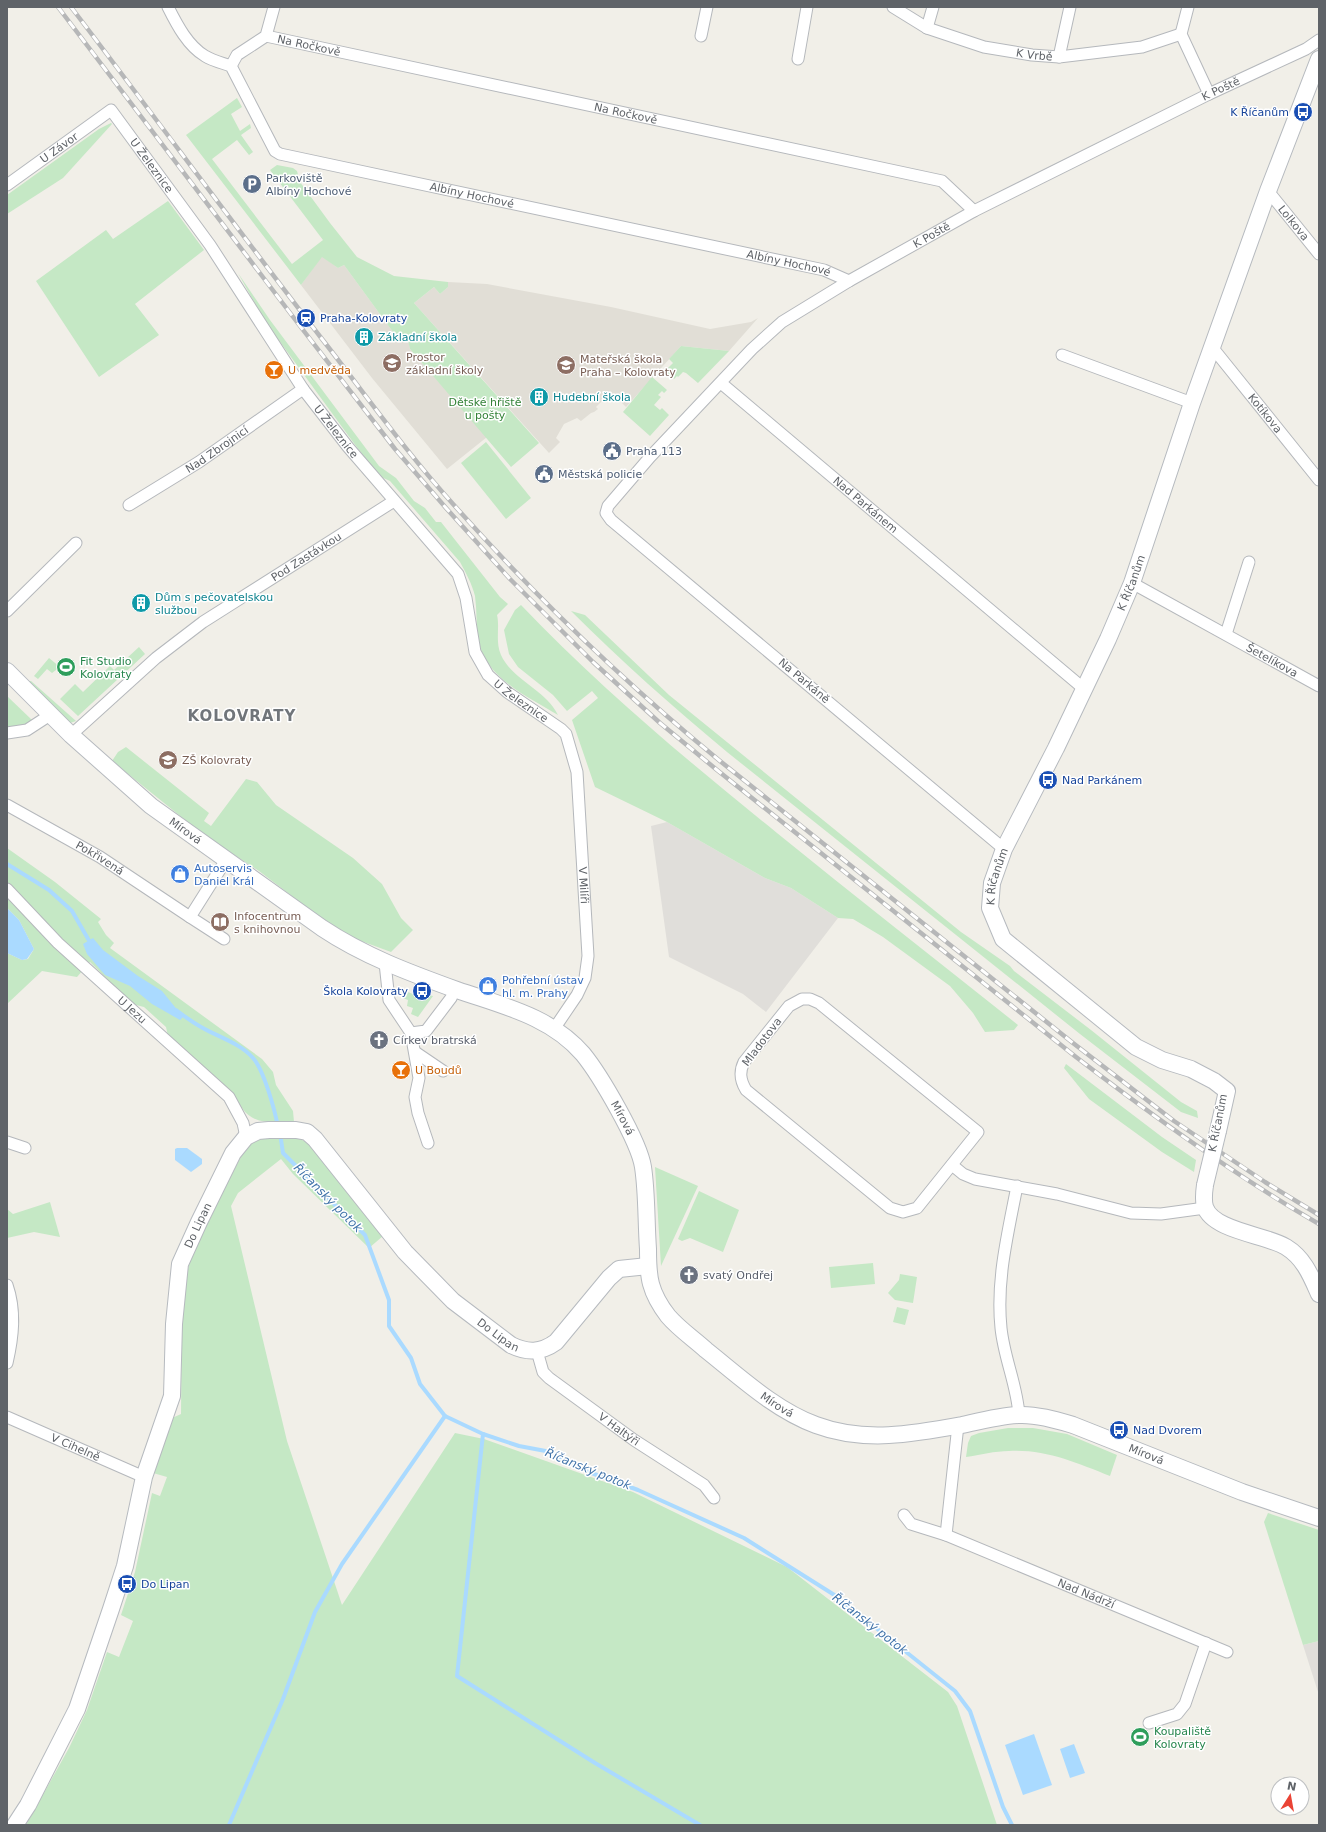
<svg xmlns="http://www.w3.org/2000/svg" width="1326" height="1832" viewBox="0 0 1326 1832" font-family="'DejaVu Sans',sans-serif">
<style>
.industrial{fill:#e0deda}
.education{fill:#e1ded6}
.green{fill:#c5e8c5}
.water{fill:#aadaff}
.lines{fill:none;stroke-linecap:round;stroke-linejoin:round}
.stream{stroke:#aadaff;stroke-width:4}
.street-casing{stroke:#b5b8bc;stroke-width:13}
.secondary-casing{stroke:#b6babf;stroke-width:18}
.street{stroke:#fff;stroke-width:11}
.secondary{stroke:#fff;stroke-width:16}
.rail-casing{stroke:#b6b7b8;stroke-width:4.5}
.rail{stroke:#fff;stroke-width:3;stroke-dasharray:9;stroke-linecap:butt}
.secondary-bridge-casing{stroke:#b6babf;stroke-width:18;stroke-linecap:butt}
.secondary-bridge{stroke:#fff;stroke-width:16}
.labels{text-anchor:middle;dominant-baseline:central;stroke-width:3;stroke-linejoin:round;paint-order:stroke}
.street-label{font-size:11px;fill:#5f6368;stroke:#fff}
.transit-label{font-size:11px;fill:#164399;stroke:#fff;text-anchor:start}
.service-label{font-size:11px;fill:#4e5e75;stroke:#fff;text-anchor:start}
.culture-label{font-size:11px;fill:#0d838f;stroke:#fff;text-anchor:start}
.education-label{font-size:11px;fill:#785e54;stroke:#fff;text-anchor:start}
.food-label{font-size:11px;fill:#c56008;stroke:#fff;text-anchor:start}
.park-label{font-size:11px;fill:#348238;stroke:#fff}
.leisure-label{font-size:11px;fill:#27864d;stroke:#fff;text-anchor:start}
.shop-label{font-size:11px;fill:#366cbe;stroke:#fff;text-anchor:start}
.worship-label{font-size:11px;fill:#5b616d;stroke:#fff;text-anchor:start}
.water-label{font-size:12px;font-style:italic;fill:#4174aa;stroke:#fff}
.district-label{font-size:15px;font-weight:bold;letter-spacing:1px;fill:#70757a;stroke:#fff}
</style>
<rect width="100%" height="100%" fill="#f1efe8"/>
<g class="industrial">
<path d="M667,822L765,878L791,888L838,918L766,1012L743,994L669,957L651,826Z"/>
<path d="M1319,1641V1695L1303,1645Z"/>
</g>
<g class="education">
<path d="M322,256L338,268L344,265L393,332L408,340L410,349L487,437L447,469L372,378L301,285Z"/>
<path d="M448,282L487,284L611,307L710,329L751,322L758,318L729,351L681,346L626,407L611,392L596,407L598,409L594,412L591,413L581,421L577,418L564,424L556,438L560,442L549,453L414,303L434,287L440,294L448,287Z"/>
</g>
<g class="green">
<path d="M237,98L242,107L231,114L240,131L250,124L251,128L241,135L253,152L249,155L237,140L212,159L292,264L323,240L270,170L277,165L293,168L297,171L300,182L330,223L357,257L394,276L448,282V287L440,294L434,287L414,303L539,443L511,467L410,349L408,341L393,332L344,265L338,268L322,257L301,285L186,135Z"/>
<path d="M111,123L112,124L63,178L7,214V195L99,129Z"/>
<path d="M168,201L204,250L135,304L159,335L99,377L36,281L106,230L113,239Z"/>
<path d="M238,273L270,320L379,466L396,478L414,501L425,508L436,522H441L500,597L508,604L497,615C500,627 495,642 501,655C513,681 545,689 558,715C527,696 485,678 478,639C476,625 477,610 475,596C472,584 466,573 460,562L390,481L379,476L353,442L264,320Z"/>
<path d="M681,346L729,351L698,383L686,373L683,372L678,377L677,376L674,379L665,371L673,363L669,359Z"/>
<path d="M652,377L667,390L664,393L662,391L658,395L661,397L654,405L660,410L662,408L669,415L650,436L623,412Z"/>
<path d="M486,442L531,498L506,519L461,463Z"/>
<path d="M521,605C601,689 687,760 777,833C857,898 938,961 1018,1025L1014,1030L985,1032L973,1013L950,986L883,937L853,919L838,918L791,888L765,878L667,822L595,787L572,720L598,698L592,691L567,711L553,695L518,667L509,654L504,630L515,610Z"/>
<path d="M571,611L585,615L669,695L961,932L1010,966L1014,971L1091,1030L1181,1102L1197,1111L1198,1118L1181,1112L1080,1034L727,752C673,707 621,661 571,611Z"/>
<path d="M139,647L145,654L78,716L60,699L75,684L83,692L110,666L114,670Z"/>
<path d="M49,658L60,667L52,673L47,669L38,679L34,676Z"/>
<path d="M28,681H31L76,721L70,723Z"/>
<path d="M7,696L32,720L31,723L7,728Z"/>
<path d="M126,747L209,813L204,821L211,826L246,779L257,782L276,805L353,858L382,884L401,918L413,930L391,952L353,938L338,931L259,871L205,836L112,761L118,752Z"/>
<path d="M7,848L55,882L101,919L98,922L106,935L114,943L110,948L262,1059L273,1072L276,1085L293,1111L294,1122C275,1122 254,1126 242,1108C238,1102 235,1096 230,1090L168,1036L166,1027L144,1007L132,1004L90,962L77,977L42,971L7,1004V953L22,960L28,959L34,949L19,920L7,908Z"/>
<path d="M405,991L424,998L428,995L433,996L418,1017L411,1014L413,1008L407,1006L408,1000L403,998Z"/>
<path d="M1066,1064L1162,1137L1196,1160L1194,1172L1162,1152L1089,1099L1064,1068Z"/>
<path d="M267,1137H295L309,1143L383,1236L369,1248L293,1174L281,1159L238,1193L231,1206L287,1441L342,1605L455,1433L484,1439L633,1492L787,1567L948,1692L957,1706L997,1825H26L69,1748L87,1710L107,1652L119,1657L133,1621L121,1615L135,1572L152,1493L160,1496L167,1477L153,1473L170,1419L181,1414L182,1296L189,1265L199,1239L245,1149L251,1143Z"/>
<path d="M655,1167L698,1186L661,1266Z"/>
<path d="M699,1191L739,1210L723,1252L690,1238L682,1241L678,1239Z"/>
<path d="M50,1202L60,1237L34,1232L7,1238V1209L13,1214Z"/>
<path d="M873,1263L875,1284L831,1288L829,1267Z"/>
<path d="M900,1274L917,1277L913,1303L895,1300L888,1293L899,1280Z"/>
<path d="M897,1307L909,1310L905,1325L893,1322Z"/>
<path d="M1008,1428H1033L1067,1434L1117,1455L1110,1476C1077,1463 1046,1449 1009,1451C995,1451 980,1455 966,1457L968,1443L971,1436L979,1433Z"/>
<path d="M1268,1513L1319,1530V1641L1303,1645L1264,1522Z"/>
</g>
<g class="water">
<path d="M7,908L19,920L34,949L27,959L22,960L7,953Z"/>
<path d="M93,938L103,950L138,976L162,991L183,1017L180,1020L152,1004L130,986L105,975L87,954L83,944Z"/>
<path d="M177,1148H187L202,1159V1164L191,1172L175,1160V1149Z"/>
<path d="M1034,1734L1052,1785L1023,1795L1005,1745Z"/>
<path d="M1074,1744L1085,1773L1070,1778L1060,1749Z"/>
</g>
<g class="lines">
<g class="stream">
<path d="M7,864L49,890L72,911L91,944"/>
<path d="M176,1010C184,1016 192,1022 201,1027C218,1037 240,1043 253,1058C264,1070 275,1111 278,1127"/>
<path d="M280,1133L283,1153L365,1235L389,1300V1326L411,1358L420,1384L445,1416L483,1434L519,1446L551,1452L586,1471L638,1490L744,1538L836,1596L955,1691L970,1711L1003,1807L1012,1825"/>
<path d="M483,1434L457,1676L595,1763L700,1825"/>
<path d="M229,1825L283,1699L315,1612L342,1564L445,1416"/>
</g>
<defs>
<g id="street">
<path id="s1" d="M168,7C177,25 188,46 205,56C213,61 223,63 231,66L275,151L280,154L824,270L849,281"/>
<path id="s2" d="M893,7L927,28L984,47L1032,55L1059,57L1142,47L1181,34"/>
<path d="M1188,7L1181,34L1209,94"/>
<path d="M927,28L933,7"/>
<path id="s3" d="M266,36L942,181L974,211"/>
<path d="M701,36L707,7"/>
<path d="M1059,57L1070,7"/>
<path d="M798,59L807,7"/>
<path d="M231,66L237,55L266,36L274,7"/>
<path id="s4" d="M7,185L111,110L210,245L303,389L348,447L458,574L466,598L475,652L488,675L507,692L561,729L566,734L577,772L588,956L585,978L577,995L554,1029"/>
<path id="s5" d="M1268,191L1319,254"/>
<path id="s6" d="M1212,347L1319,480"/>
<path d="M1062,355L1192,403"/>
<path id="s7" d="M721,383L1083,688"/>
<path id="s8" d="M129,505L199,462L303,389"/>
<path id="s9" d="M1132,583L1319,686"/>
<path d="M7,611L76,543"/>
<path d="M1226,634L1249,562"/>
<path d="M7,733L27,730L50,715"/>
<path id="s10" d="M71,735L156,658L203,622L394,501"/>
<path id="s11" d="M7,805L100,857L190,917"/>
<path id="s12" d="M1004,849L611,520L606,513L608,506L650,457L752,349L782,322L849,281L974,211L1209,94L1306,49L1319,40"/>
<path id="s13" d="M7,889L58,943L229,1097L243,1123L246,1137"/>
<path d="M224,939L190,917L226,860"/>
<path d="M385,963L389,1000L411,1033L419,1078L415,1097L418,1113L428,1143"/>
<path d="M802,999H810L819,1003L978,1132L917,1208L903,1212L890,1208L746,1090C740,1080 739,1072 744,1062L789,1006Z"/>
<path d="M411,1033L426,1031L451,998L455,989"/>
<path d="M415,1052L443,1071"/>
<path d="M7,1142L25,1148"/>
<path d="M952,1165L963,1174L975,1179L1057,1194L1131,1213L1161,1214L1205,1208"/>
<path d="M1017,1186C1008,1233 996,1280 1001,1328C1004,1358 1017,1385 1019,1415"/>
<path d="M7,1285C16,1311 13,1337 7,1363"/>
<path id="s14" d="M537,1351L543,1372L549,1378L634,1440L704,1485L714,1498"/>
<path id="s15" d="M7,1417L144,1477"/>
<path id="s16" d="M904,1515L911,1524L946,1535L1227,1652"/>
<path d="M946,1535L958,1425"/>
<path d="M1149,1723L1177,1714L1185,1704L1206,1643"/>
</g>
<g id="secondary">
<path id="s17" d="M7,671L71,735L151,806L322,928C364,956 410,973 457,990C503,1006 550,1016 583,1054C600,1075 639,1141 643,1167C647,1193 646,1221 648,1249C648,1260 648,1273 651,1284C654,1295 661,1307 668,1316C679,1329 694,1339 706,1350C740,1377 775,1410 816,1425C864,1443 913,1434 962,1425C980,1421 999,1416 1018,1415C1036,1414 1056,1420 1073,1425L1242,1492L1319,1518"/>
<path id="s18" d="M1218,1131L1227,1091L1214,1081L1191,1069L1162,1060L1136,1047L1003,939L990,908L992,883L1004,849L1056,748L1108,639L1132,583L1192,403L1268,191L1319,59"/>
<path d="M1205,1185C1204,1192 1203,1200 1205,1207C1213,1231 1267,1235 1286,1247C1304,1258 1311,1276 1319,1294"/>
<path id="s19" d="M15,1825L28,1805L77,1709L111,1609L125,1566L144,1477L172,1396L174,1324L180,1264L199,1222L233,1153L246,1137L258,1131L269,1130H296L307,1132L315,1139L405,1252L453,1301L511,1345C527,1353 541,1353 556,1342L609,1278L619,1269L648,1266"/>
</g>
</defs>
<use href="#street" class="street-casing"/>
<use href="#secondary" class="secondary-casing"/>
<use href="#street" class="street"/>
<use href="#secondary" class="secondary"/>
<defs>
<g id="rail">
<path d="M58,7L300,326L395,449L446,508L510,579L593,662L660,723L717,770L1076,1057C1154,1117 1234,1175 1319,1224"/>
<path d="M71,7C155,117 237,229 322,339C365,394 406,452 453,504C536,597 624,682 720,761L1073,1043L1174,1121L1265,1182L1319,1215"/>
</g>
</defs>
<use href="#rail" class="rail-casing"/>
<use href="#rail" class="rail"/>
<defs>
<path id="secondary-bridge" d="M1205,1185L1218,1131"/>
</defs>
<use href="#secondary-bridge" class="secondary-bridge-casing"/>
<use href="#secondary-bridge" class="secondary-bridge"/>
</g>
<defs>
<symbol id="bus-disc" viewBox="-11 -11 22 22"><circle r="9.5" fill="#1a4fb4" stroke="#fff"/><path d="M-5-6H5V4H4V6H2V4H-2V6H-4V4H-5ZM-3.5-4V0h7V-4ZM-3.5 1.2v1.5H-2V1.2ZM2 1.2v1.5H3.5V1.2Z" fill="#fff"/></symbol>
<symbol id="parking-disc" viewBox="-11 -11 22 22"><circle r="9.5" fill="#5c6f8a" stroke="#fff"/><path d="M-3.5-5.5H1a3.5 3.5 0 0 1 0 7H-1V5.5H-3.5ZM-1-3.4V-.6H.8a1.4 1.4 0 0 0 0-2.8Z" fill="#fff"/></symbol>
<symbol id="station-disc" viewBox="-11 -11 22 22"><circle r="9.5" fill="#1a4fb4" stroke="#fff"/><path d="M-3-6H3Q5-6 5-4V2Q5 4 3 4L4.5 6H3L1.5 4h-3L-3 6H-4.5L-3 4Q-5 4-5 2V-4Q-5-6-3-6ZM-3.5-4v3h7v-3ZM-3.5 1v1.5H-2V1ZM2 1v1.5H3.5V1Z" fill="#fff"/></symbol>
<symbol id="building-disc" viewBox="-11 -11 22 22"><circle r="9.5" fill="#0f9aa8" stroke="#fff"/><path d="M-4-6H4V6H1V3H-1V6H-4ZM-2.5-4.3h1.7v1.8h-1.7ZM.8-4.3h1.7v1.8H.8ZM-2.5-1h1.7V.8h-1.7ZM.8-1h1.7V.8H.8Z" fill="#fff"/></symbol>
<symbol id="school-disc" viewBox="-11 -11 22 22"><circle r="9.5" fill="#8d6e63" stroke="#fff"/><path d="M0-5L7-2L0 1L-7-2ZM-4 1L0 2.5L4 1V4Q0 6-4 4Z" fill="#fff"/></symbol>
<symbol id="bar-disc" viewBox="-11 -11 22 22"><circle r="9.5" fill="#e8710a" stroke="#fff"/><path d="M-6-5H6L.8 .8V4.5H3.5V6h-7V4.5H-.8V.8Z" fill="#fff"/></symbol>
<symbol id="civic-disc" viewBox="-11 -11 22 22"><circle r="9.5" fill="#5c6f8a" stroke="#fff"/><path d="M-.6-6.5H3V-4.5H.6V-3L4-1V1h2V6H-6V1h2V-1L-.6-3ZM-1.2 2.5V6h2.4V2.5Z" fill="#fff"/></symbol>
<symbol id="stadium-disc" viewBox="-11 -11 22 22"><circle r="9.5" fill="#2e9e5b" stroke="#fff"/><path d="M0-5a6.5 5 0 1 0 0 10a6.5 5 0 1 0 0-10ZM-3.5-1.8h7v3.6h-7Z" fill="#fff"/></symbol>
<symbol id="shop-disc" viewBox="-11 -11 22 22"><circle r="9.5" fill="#3f7fe0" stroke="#fff"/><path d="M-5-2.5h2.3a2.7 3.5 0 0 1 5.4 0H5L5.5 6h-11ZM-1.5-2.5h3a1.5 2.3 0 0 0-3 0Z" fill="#fff"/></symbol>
<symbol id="library-disc" viewBox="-11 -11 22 22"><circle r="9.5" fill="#8d6e63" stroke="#fff"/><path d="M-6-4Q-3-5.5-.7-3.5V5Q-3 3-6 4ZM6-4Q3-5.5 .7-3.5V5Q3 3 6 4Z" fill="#fff"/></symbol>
<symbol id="church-disc" viewBox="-11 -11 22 22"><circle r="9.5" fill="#6b7280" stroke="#fff"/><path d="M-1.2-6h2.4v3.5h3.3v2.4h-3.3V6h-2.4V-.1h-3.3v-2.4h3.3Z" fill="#fff"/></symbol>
</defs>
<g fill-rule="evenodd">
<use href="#bus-disc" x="1292" y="101" width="22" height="22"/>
<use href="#parking-disc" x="241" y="173" width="22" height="22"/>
<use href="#station-disc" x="295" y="307" width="22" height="22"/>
<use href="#building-disc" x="353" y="326" width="22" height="22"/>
<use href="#school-disc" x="381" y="352" width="22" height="22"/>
<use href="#school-disc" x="555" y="354" width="22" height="22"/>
<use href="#bar-disc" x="263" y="359" width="22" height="22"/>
<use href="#building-disc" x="528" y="386" width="22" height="22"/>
<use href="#civic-disc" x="601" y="440" width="22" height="22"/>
<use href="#civic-disc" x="533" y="463" width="22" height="22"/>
<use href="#building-disc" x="130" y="592" width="22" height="22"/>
<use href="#stadium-disc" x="55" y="656" width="22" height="22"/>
<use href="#school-disc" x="157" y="749" width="22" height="22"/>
<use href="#bus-disc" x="1037" y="769" width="22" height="22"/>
<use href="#shop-disc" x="169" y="863" width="22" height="22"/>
<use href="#library-disc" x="209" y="911" width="22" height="22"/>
<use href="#shop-disc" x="477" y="975" width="22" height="22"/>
<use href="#bus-disc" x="411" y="980" width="22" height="22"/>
<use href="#church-disc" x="368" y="1029" width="22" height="22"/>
<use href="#bar-disc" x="390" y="1059" width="22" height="22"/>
<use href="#church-disc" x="678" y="1264" width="22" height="22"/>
<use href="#bus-disc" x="1108" y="1419" width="22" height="22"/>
<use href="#bus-disc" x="116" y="1573" width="22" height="22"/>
<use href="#stadium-disc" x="1129" y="1726" width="22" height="22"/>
</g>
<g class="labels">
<g class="street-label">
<text stroke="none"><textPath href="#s3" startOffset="44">Na Ročkově</textPath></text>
<text stroke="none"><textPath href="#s2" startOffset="151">K Vrbě</textPath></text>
<text stroke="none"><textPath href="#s12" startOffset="1279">K Poště</textPath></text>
<text stroke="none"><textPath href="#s3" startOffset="368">Na Ročkově</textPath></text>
<text stroke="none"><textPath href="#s4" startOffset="64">U Závor</textPath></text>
<text stroke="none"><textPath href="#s4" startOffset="197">U Železnice</textPath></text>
<text stroke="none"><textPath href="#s1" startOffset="388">Albíny Hochové</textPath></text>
<text stroke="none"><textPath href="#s5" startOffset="41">Lolkova</textPath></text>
<text stroke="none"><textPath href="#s12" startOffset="955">K Poště</textPath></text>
<text stroke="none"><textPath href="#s1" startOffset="712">Albíny Hochové</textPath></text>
<text stroke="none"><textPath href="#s6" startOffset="85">Kotíkova</textPath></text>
<text stroke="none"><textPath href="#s4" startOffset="521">U Železnice</textPath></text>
<text stroke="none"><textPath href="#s8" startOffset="104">Nad Zbrojnicí</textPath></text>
<text stroke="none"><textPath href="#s7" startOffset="189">Nad Parkánem</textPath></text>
<text stroke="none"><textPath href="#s10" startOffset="296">Pod Zastávkou</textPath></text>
<text stroke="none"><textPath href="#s18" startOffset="704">K Říčanům</textPath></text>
<text stroke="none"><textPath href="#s9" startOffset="160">Šetelíkova</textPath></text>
<text transform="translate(804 681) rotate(40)">Na Parkáně</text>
<text stroke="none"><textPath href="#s4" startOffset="857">U Železnice</textPath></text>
<text stroke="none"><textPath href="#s17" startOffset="240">Mírová</textPath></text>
<text stroke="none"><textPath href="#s11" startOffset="107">Pokřivená</textPath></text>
<text stroke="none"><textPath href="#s18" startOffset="380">K Říčanům</textPath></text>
<text stroke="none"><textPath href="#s4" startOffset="1066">V Milíři</textPath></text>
<text stroke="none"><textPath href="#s13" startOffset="174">U Jezu</textPath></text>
<text transform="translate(762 1042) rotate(-53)">Mladotova</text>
<text stroke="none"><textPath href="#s17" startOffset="775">Mírová</textPath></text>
<text transform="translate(1218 1123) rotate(-79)">K Říčanům</text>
<text stroke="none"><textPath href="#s19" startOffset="634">Do Lipan</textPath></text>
<text stroke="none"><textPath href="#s19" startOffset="1078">Do Lipan</textPath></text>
<text stroke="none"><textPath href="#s17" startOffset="1123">Mírová</textPath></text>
<text stroke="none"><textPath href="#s14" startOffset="117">V Haltýři</textPath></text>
<text stroke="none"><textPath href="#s15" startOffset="75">V Cihelně</textPath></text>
<text stroke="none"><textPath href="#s17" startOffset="1507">Mírová</textPath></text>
<text stroke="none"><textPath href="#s16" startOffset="200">Nad Nádrží</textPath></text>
</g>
<g class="transit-label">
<text x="1289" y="112" text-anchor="end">K Říčanům</text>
<text x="320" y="318">Praha-Kolovraty</text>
<text x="1062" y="780">Nad Parkánem</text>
<text x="408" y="991" text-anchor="end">Škola Kolovraty</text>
<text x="1133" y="1430">Nad Dvorem</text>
<text x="141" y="1584">Do Lipan</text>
</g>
<g class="service-label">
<text x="266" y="178">Parkoviště<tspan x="266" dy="13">Albíny Hochové</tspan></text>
<text x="626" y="451">Praha 113</text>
<text x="558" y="474">Městská policie</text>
</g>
<g class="culture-label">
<text x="378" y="337">Základní škola</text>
<text x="553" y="397">Hudební škola</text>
<text x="155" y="597">Dům s pečovatelskou<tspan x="155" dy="13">službou</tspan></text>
</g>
<g class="education-label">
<text x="406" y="357">Prostor<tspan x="406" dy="13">základní školy</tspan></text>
<text x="580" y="359">Mateřská škola<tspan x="580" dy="13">Praha – Kolovraty</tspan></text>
<text x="182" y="760">ZŠ Kolovraty</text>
<text x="234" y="916">Infocentrum<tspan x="234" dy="13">s knihovnou</tspan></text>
</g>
<g class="food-label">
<text x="288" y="370">U medvěda</text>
<text x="415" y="1070">U Boudů</text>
</g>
<g class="park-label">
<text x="485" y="402">Dětské hřiště<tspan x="485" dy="13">u pošty</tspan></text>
</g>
<g class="leisure-label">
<text x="80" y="661">Fit Studio<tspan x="80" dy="13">Kolovraty</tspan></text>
<text x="1154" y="1731">Koupaliště<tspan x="1154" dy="13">Kolovraty</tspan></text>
</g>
<g class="shop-label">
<text x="194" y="868">Autoservis<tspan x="194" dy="13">Daniel Král</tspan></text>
<text x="502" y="980">Pohřební ústav<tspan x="502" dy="13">hl. m. Prahy</tspan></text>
</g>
<g class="worship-label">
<text x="393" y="1040">Církev bratrská</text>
<text x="703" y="1275">svatý Ondřej</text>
</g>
<g class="water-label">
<text transform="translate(328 1198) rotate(45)">Říčanský potok</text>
<text transform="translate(588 1469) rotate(22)">Říčanský potok</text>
<text transform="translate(870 1624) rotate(38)">Říčanský potok</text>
</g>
<g class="district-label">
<text x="242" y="716">KOLOVRATY</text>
</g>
</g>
<rect width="1326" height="1832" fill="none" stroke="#5f6368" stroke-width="16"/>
<g transform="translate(1290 1796) rotate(11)"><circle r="19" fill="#ffffff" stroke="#bfc1c3"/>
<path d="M0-3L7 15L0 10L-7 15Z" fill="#ea4335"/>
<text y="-6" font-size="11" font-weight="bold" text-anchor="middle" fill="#5f6368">N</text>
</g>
</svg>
